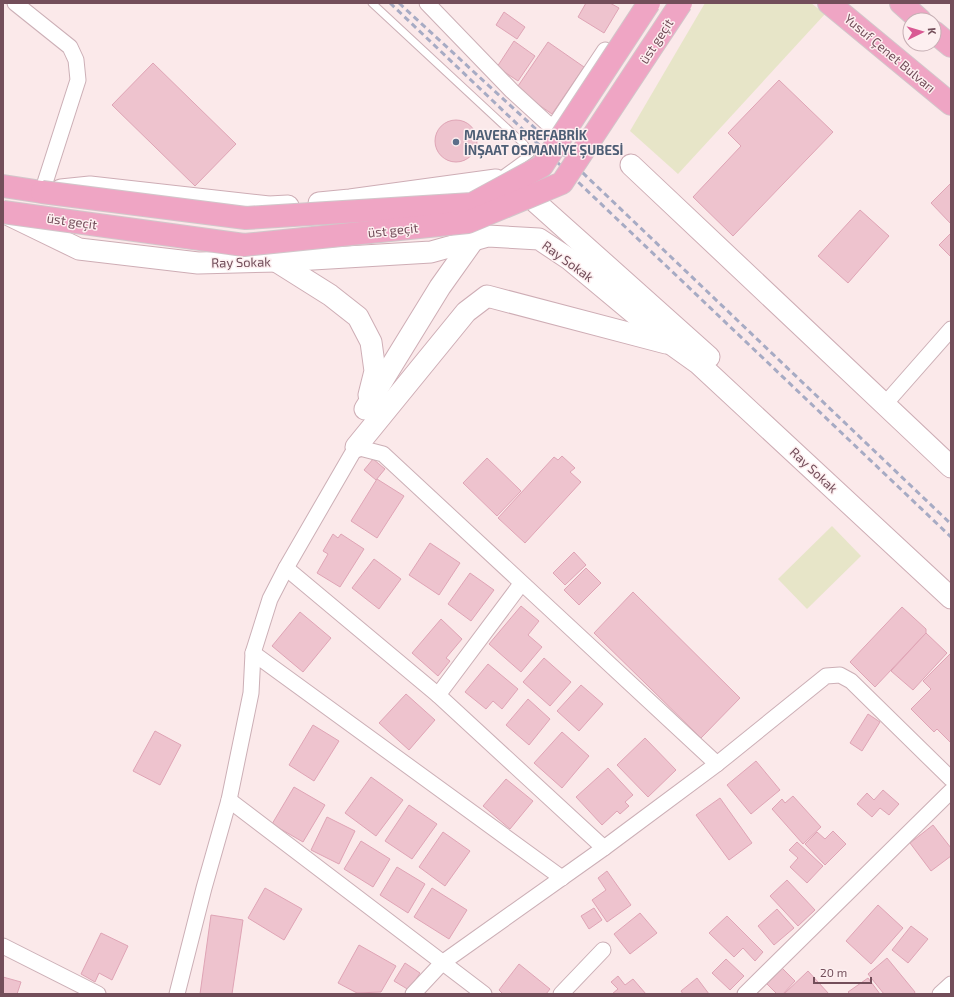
<svg xmlns="http://www.w3.org/2000/svg" width="954" height="997" viewBox="0 0 954 997" font-family="'Exo 2',sans-serif">
<style>
.green{fill:#e7e5c8}
.building{fill:#eec3ce;stroke:#dfa4b5}
.lines{fill:none;stroke-linecap:round;stroke-linejoin:round}
.lane-casing{stroke:#ccafb6;stroke-width:9}
.street-casing{stroke:#ccafb6;stroke-width:17}
.secondary-casing{stroke:#ceadb5;stroke-width:23}
.highway-casing{stroke:#d2c6ca;stroke-width:24}
.lane{stroke:#fff;stroke-width:7}
.street{stroke:#fff;stroke-width:15}
.secondary{stroke:#fff;stroke-width:21}
.highway{stroke:#efa5c4;stroke-width:22}
.rail{stroke:#a7abc4;stroke-width:3;stroke-dasharray:6 4;stroke-linecap:butt}
.highway-bridge-casing{stroke:#d2c6ca;stroke-width:24;stroke-linecap:butt}
.highway-bridge{stroke:#efa5c4;stroke-width:22}
.service-dot{fill:#5c6f8a;stroke:#fdeff0;stroke-width:1.5}
.labels{text-anchor:middle;dominant-baseline:central;stroke-width:3;stroke-linejoin:round;paint-order:stroke}
.street-label{font-size:13px;fill:#734e5a;stroke:#fdeff0}
.service-label{font-size:13px;font-weight:bold;fill:#4e5e75;stroke:#fdeff0;text-anchor:start}
</style>
<rect width="100%" height="100%" fill="#fbe9ea"/>
<g class="green">
<path d="M705,3H811L825,14L678,174L630,131Z"/>
<path d="M832,526L861,556L807,609L778,579Z"/>
</g>
<g class="building">
<path d="M586,3H610L619,8L604,33L578,17Z"/>
<path d="M504,12L525,27L517,39L496,25Z"/>
<path d="M514,41L535,56L518,81L497,67Z"/>
<path d="M548,42L584,67L552,114L516,89Z"/>
<path d="M153,63L236,144L195,186L112,105Z"/>
<path d="M779,80L833,132L733,236L693,197L741,146L728,133Z"/>
<circle cx="456" cy="141" r="21"/>
<path d="M951,183V224L931,203Z"/>
<path d="M860,210L889,236L848,283L818,256Z"/>
<path d="M951,233V257L939,245Z"/>
<path d="M562,456L575,468L570,472L581,482L525,543L498,518L554,457L558,460Z"/>
<path d="M487,458L521,491L497,516L463,483Z"/>
<path d="M373,459L385,469L376,480L364,470Z"/>
<path d="M377,479L404,496L377,538L351,521Z"/>
<path d="M333,534L338,538L341,534L364,549L340,587L317,573L328,554L323,551Z"/>
<path d="M430,543L460,563L439,595L409,575Z"/>
<path d="M574,552L586,565L565,585L553,573Z"/>
<path d="M374,559L401,579L379,609L352,588Z"/>
<path d="M586,568L601,583L579,605L564,590Z"/>
<path d="M470,573L494,590L471,621L448,604Z"/>
<path d="M633,592L740,698L701,738L594,633Z"/>
<path d="M521,606L539,621L528,635L542,647L521,672L489,644Z"/>
<path d="M902,607L926,629V633L875,687L850,662Z"/>
<path d="M300,612L331,638L303,672L272,646Z"/>
<path d="M441,619L462,639L446,658L450,661L438,676L412,653Z"/>
<path d="M926,633L947,653L913,690L891,671Z"/>
<path d="M951,653V743L937,729L934,732L911,709L931,689L923,681Z"/>
<path d="M544,658L571,682L550,706L523,682Z"/>
<path d="M488,664L518,689L502,709L493,701L486,709L465,692Z"/>
<path d="M581,685L603,704L579,731L557,711Z"/>
<path d="M406,694L435,720L409,750L379,723Z"/>
<path d="M528,699L550,719L529,745L506,725Z"/>
<path d="M868,714L880,722L862,751L850,743Z"/>
<path d="M313,725L339,741L314,781L289,765Z"/>
<path d="M155,731L181,745L160,785L133,771Z"/>
<path d="M562,732L589,756L562,788L534,763Z"/>
<path d="M645,738L676,770L648,797L617,765Z"/>
<path d="M756,761L780,790L751,814L727,785Z"/>
<path d="M608,768L633,795L625,802L629,806L620,814L617,811L602,825L576,797Z"/>
<path d="M371,777L403,800L376,836L345,813Z"/>
<path d="M506,779L533,801L510,829L483,806Z"/>
<path d="M294,787L325,805L303,842L272,824Z"/>
<path d="M883,790L899,804L889,815L880,808L872,817L857,804L867,793L874,800Z"/>
<path d="M793,796L821,827L803,844L772,809L782,799L785,803Z"/>
<path d="M720,798L752,843L729,860L696,815Z"/>
<path d="M409,805L437,824L412,859L385,841Z"/>
<path d="M327,817L355,831L339,864L311,850Z"/>
<path d="M933,825L951,848V856L931,871L910,843Z"/>
<path d="M833,831L846,844L825,865L805,844L817,832L825,839Z"/>
<path d="M443,832L470,851L445,886L419,867Z"/>
<path d="M361,841L390,859L373,887L344,869Z"/>
<path d="M797,842L823,866L807,883L790,867L798,858L789,850Z"/>
<path d="M397,867L425,884L408,913L380,895Z"/>
<path d="M607,871L631,905L607,922L592,900L606,890L598,878Z"/>
<path d="M787,880L815,910L798,926L770,896Z"/>
<path d="M265,888L302,909L284,940L248,918Z"/>
<path d="M432,888L467,910L449,939L414,917Z"/>
<path d="M878,905L903,928L871,964L846,941Z"/>
<path d="M594,908L602,920L589,929L581,916Z"/>
<path d="M777,909L794,928L774,945L758,926Z"/>
<path d="M640,913L657,933L630,954L614,934Z"/>
<path d="M211,915L243,920L232,994H200Z"/>
<path d="M727,916L763,952L755,961L743,948L734,957L709,933Z"/>
<path d="M911,926L928,939L908,963L892,950Z"/>
<path d="M101,933L128,946L112,980L99,973L95,982L81,974Z"/>
<path d="M359,945L396,966L381,992L357,993L338,983Z"/>
<path d="M887,958L915,992L914,994H884L868,974Z"/>
<path d="M726,959L744,976L730,990L712,973Z"/>
<path d="M405,963L420,973L409,990L394,981Z"/>
<path d="M519,964L550,989L546,994H503L499,990Z"/>
<path d="M782,968L795,981L783,994H777L767,984Z"/>
<path d="M808,971L829,994H784Z"/>
<path d="M618,976L625,985L633,979L646,994H612L618,989L611,982Z"/>
<path d="M3,977L21,982L17,994H3Z"/>
<path d="M697,978L709,994H683L681,991Z"/>
<path d="M868,978L880,994H850L848,992Z"/>
</g>
<g class="lines">
<defs>
<path id="lane" d="M372,3L524,144L530,154L497,178"/>
<g id="street">
<path d="M15,3L70,47L76,60L78,80L42,192"/>
<path d="M427,3L512,91L547,123L555,125L605,50"/>
<path d="M885,404L951,329"/>
<path d="M286,568L438,695L604,848"/>
<path d="M253,653L562,878"/>
<path d="M438,695L521,584"/>
<path d="M229,800L484,994"/>
<path d="M3,946L98,994"/>
<path d="M177,994L204,888L229,800L251,693L253,653L270,599L286,568L356,447L383,454L717,764"/>
<path d="M413,994L442,963L604,848L717,764L826,676L840,675L851,681L951,779"/>
<path d="M561,994L603,950"/>
<path d="M745,994L951,791"/>
<path d="M940,994L951,984"/>
</g>
<g id="secondary">
<path d="M631,165L951,467"/>
<path d="M61,190L90,187L269,207L288,206"/>
<path d="M319,203L350,200L496,180L531,198L709,357"/>
<path d="M9,215L79,249L198,263L279,261L431,252L488,236L539,239L569,259L671,344L699,364L951,598"/>
<path d="M276,261L330,295L358,317L371,342L375,371L369,395"/>
<path d="M365,409L440,287L477,235"/>
<path d="M356,447L466,312L487,296L666,343"/>
</g>
<g id="highway">
<path d="M829,3L951,104"/>
<path d="M901,3L920,20"/>
<path d="M934,32L951,46"/>
<path d="M3,186L42,192"/>
</g>
</defs>
<use href="#lane" class="lane-casing"/>
<use href="#street" class="street-casing"/>
<use href="#secondary" class="secondary-casing"/>
<use href="#highway" class="highway-casing"/>
<use href="#lane" class="lane"/>
<use href="#street" class="street"/>
<use href="#secondary" class="secondary"/>
<use href="#highway" class="highway"/>
<g class="rail">
<path d="M390,3L951,537"/>
<path d="M399,3L563,154L951,524"/>
</g>
<defs>
<g id="highway-bridge">
<path d="M42,192L246,218L472,204L542,166L649,3"/>
<path d="M3,212L244,245L468,222L562,183L681,3"/>
</g>
</defs>
<use href="#highway-bridge" class="highway-bridge-casing"/>
<use href="#highway-bridge" class="highway-bridge"/>
</g>
<circle class="service-dot" cx="456" cy="142" r="4"/>
<g class="labels">
<g class="street-label">
<text transform="translate(656 41) rotate(-57)">üst geçit</text>
<text transform="translate(890 53) rotate(40)">Yusuf Çenet Bulvarı</text>
<text transform="translate(72 221) rotate(8)">üst geçit</text>
<text transform="translate(393 230) rotate(-6)">üst geçit</text>
<text transform="translate(568 261) rotate(36)">Ray Sokak</text>
<text transform="translate(241 262) rotate(-1)">Ray Sokak</text>
<text transform="translate(814 470) rotate(43)">Ray Sokak</text>
</g>
<g class="service-label">
<text x="464" y="135">MAVERA PREFABRİK<tspan x="464" dy="15">İNŞAAT OSMANİYE ŞUBESİ</tspan></text>
</g>
</g>
<rect width="954" height="997" fill="none" stroke="#734e5a" stroke-width="8"/>
<g transform="translate(922 32) rotate(85)"><circle r="19" fill="#fdeff0" stroke="#c6afb4"/>
<path d="M0-3L7 15L0 10L-7 15Z" fill="#d95993"/>
<text y="-6" font-size="11" font-weight="bold" text-anchor="middle" fill="#734e5a">K</text>
</g>
<path d="M814 977v6h57v-6" fill="none" stroke="#734e5a" stroke-width="2"/>
<text x="820" y="977" font-size="12" fill="#734e5a" stroke="#fdeff0" stroke-width="3" paint-order="stroke">20 m</text>
</svg>
